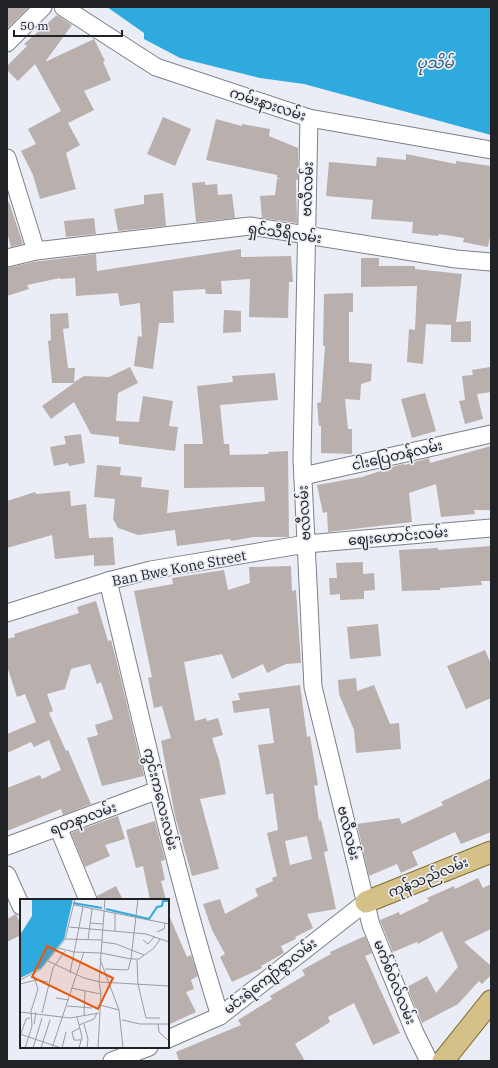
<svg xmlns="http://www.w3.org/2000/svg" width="498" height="1068" viewBox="0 0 498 1068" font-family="'IBM Plex Serif','Noto Sans Myanmar',serif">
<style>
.water{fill:#2faadf}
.building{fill:#b9afac;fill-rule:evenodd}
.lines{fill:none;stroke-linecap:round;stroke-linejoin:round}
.minor-casing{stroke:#7d8087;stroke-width:19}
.major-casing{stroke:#826f32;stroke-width:23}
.minor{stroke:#fff;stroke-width:17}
.major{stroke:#d3c188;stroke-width:21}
.labels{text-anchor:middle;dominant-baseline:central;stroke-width:3.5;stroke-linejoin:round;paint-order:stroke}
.street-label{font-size:14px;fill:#212225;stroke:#ebedf6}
.water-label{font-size:15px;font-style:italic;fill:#2b5971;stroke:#ebedf6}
.inset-river{fill:none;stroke:#2faadf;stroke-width:2}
.inset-road{fill:none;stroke:#9a9ca2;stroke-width:1}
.view{fill:#e8590c;fill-opacity:0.15;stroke:#e8590c;stroke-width:2}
.inset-edge{fill:none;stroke:#212225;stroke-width:2}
</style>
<rect width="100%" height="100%" fill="#ebedf6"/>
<path class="water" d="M107,7H491V135L304,84L260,78L180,58L144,39V33Z"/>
<g class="building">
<path d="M7,7H29L7,29Z"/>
<path d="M57,15L72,25L45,62L94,39L105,61L103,62L111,80L84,91L94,110L68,123L80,145L66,153L76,189L40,199L33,175L21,151L36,144L28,129L61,111L35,64L18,81L7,70V66L27,46L24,44Z"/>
<path d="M163,117L191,129L175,166L147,154Z"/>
<path d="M216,119L242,126V124L270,129L269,136L298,148V180H296L297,223L262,218L260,196L275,195L277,179H282L277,178V175L206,160Z"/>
<path d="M406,154L456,164V161L491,166V230L488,247L463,242L464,238L439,234L438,236L412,233L413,222L371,219L373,200L326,196L329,162L376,166L377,157L406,160Z"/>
<path d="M205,182V185L217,184L218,195L232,194L235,218L196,222L192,183Z"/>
<path d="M163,193L166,226L118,231L114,209L144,204V195Z"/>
<path d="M9,202L23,244L11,247L7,232V203Z"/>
<path d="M94,218L96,234L66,237L64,221Z"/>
<path d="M241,249V257L291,256L293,282H289L288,318L249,317L250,279L221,281L222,294H206L205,289L173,291L174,323H159L153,369L134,366L138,336L142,337L140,303L120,306L118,293L76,296L75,278L61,279L60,278L27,285L29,289L7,296V268L33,262L96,254L97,271Z"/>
<path d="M361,258H379V266H415V269L462,274L456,322L471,321V342H451V325L426,324L423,364L407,362L409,329L415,330L417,286L361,287Z"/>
<path d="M353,293V312H349V362L372,364L371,381L361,384L360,400L345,399L348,429H352V454L321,453V426H319L317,403L321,402L325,346H323L324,294Z"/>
<path d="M224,310L241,311V332L223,333Z"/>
<path d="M68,313L69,328L63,329L68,368H75L74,382L84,376L109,377L130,367L138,383L118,393L116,421L139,422L143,396L173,401L169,426L178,427L175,451L119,444V437L91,434L74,402L51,419L42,406L74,383H52L48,341L51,340L50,314Z"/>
<path d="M490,367L491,392L477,394L483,419L465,424L459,401L465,400L462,376L473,375L472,370Z"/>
<path d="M275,373L278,400L220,405L224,444H229L230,455L269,454L268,452L288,451L289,537H254L231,541L230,539L177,546L175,530L138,535L118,528L113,519L115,499L94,497L97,465L121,467L120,475L142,477L141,487L169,490L167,513L265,501L264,487L184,488V444H203L197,386L233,382L232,376Z"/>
<path d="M425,393L436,431L412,438L401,399Z"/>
<path d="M81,434L85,463L69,466L68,463L54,466L50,447L66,444L64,436Z"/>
<path d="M491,446V510H474L475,514L441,517L436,484L409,493L412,522L328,532L327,512L323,513L317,485L362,477L399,465L404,464V465L429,458L430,463Z"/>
<path d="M70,491L71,506L86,504L89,538L113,537L115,565L94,566V555L55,559L52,535L7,548V501L35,492L36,494Z"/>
<path d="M491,546V581H481L482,585L440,588V590L402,591L399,550L438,548V550Z"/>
<path d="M363,562V574L374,573L375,590L364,591V599L340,600V594L330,595L329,578H337L336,563Z"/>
<path d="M291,566L292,591L296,590L301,663L286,664L267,673L263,664L232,679L222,654L184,662L195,721L206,718L207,721L218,718L223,735L212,738L219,760L226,794L200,799L219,869L192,876L175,816L161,741L171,738L162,706L154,708L148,678L152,677L134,591L173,584L172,578L224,570L228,590L250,583L249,567Z"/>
<path d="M96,601L108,641L111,640L116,659L144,776L102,786L87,738L98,735L95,725L113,719L101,682L97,684L90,664L71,669L65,689L47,694L53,711L49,713L66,751L68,750L91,804L63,815L61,809L7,831V788L40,775L42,779L61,770L49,740L34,747L31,742L7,753V734L36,722L25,694L17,697L7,666V639L15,637L14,634L79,613L77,607Z"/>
<path d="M378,624L381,656L350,659L347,627Z"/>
<path d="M485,650L491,664V698L466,709L447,666Z"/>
<path d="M356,678L357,691L374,685L390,724L399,723L401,749L356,753L354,730L339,694L338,680Z"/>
<path d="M300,685L307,737L310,736L318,785L314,786L319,821L321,820L328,851L324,852L336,909L307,914L313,928L295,937L296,939L281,946L284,953L261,966L262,968L232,982L220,957L225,954L212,930L203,904L220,899L225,914L258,896L255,889L273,881L272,878L277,876L267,833L278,830L273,793L266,795L258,745L274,743L269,708L234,713L232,701L240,700L238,693ZM307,836L312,859L290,865L285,841Z"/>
<path d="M491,778V832L461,844L455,832L412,852L418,865L401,873L397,864L369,876L357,824L399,818L402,824L443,805L441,802Z"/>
<path d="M118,816L125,839L105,845L110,856L85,867L71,833Z"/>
<path d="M155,821L165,860L161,861L165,880L161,881L166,900H150L143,866L136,868L126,830Z"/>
<path d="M478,878L483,888L491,884V929L464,942L491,966V975L482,984L479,981L458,1004L422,1023L407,987L427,976L436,993L458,967L442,931L418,944L417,942L393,952L380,920L399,912L400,915L429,901L427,898L454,886L455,889Z"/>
<path d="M116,886L123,900H98L97,896Z"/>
<path d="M168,913L187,957L191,955L198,976L191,980L194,989L186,992L196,1012L168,1025Z"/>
<path d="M16,914L21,925V935L7,942V919Z"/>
<path d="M365,936L372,953L365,956L400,1033L373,1045L354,1003L328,1017L330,1022L295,1044L305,1061H179L176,1052L241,1025L238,1020L272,999L270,996L305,975L302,970L331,954L330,952Z"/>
</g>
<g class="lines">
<defs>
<g id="minor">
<path d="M63,7L156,67L309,118L491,150"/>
<path d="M7,43L43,7"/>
<path d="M309,118L302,459L313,687L371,925L415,1033L429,1061"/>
<path d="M7,158L36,251"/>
<path d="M7,258L36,251L250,226L456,259L491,262"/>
<path d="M303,476L491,434"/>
<path d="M108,581C143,726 175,874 220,1016"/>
<path d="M7,613L108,581L151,570L306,544L491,528"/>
<path d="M58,827L88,900"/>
<path d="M7,846L158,790"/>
<path d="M7,875L21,906"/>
<path d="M168,1039L220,1016L366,902"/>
<path d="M112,1061L149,1047"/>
</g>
<g id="major">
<path d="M366,902L491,852"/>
<path d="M443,1061L491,1001"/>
</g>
</defs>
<use href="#minor" class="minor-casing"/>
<use href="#major" class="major-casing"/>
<use href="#minor" class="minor"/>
<use href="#major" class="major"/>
</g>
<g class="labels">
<g class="street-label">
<text transform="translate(268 104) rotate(18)">ကမ်းနားလမ်း</text>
<text transform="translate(307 189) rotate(-88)">ဗလီလမ်း</text>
<text transform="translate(285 233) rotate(8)">ရှင်သီရိလမ်း</text>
<text transform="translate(397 455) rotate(-13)">ငါးပြေတန်လမ်း</text>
<text transform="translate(304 513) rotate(-93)">ဗလီလမ်း</text>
<text transform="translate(398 536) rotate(-5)">ဈေးဟောင်းလမ်း</text>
<text transform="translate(179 568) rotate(-11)">Ban Bwe Kone Street</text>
<text transform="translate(161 799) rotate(76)">ကွင်းကလေးလမ်း</text>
<text transform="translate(83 818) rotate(-20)">ရတနာလမ်း</text>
<text transform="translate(349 833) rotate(76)">ဗလီလမ်း</text>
<text transform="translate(428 877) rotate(-22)">ကုန်သည်လမ်း</text>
<text transform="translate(270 976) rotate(-38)">မင်းရဲကျော်ဇွာလမ်း</text>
<text transform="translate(395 982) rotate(68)">မက်စ်ဝဲလ်လမ်း</text>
</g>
<g class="water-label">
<text x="435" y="62">ပုသိမ်</text>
</g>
</g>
<g transform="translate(20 899)">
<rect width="149" height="149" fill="#ebedf6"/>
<path d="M12,0H53L44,40L21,69L0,79V36L12,17Z" fill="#2faadf"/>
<path class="inset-river" d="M53,4L82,9M86,10L129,20L137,8L142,7L143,2H148"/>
<path class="inset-road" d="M54,6L149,25M70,24L83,25M49,28L126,35L149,43M95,32V13M137,33L144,30L145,24M45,40L82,41M68,41L72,10M123,41L128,45L134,38M82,43L96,45L124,56M38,49L54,53L81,54M81,54L111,60L118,0M80,60L99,111L103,149M117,61L118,85L126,119H140M28,62L64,79L80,83L149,87M85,70L108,71L111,60H119L134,49L140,40M50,74L63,8M0,81L21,70L45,40L55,0M79,83L85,0M0,85L16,81L28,83M51,89L81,95M36,99L49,101M80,106L99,111M47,107L72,109M11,112L18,90L13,75M0,113L50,119L79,114M22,114L33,69L45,52M64,116L65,92M57,118L62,138L59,149M102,121L120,125H149M14,125L16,113M64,125L68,140L67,149M138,125L139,133L149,142M59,126L74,120L77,114M60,129L52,133L54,141H62M0,135L41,149M0,137L6,120L10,119M5,149L12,127L11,112M13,149L22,119M21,149L30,121M32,149L64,53M42,149L46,133M78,149L81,95L79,83"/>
<path class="view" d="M27,47L93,79L78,110L12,78Z"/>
<rect width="149" height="149" class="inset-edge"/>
</g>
<rect width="498" height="1068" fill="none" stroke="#212225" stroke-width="16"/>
<path d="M14 30v6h108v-6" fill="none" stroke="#212225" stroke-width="2"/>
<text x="20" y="30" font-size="12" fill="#212225" stroke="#ebedf6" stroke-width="3" paint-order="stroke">50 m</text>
</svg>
